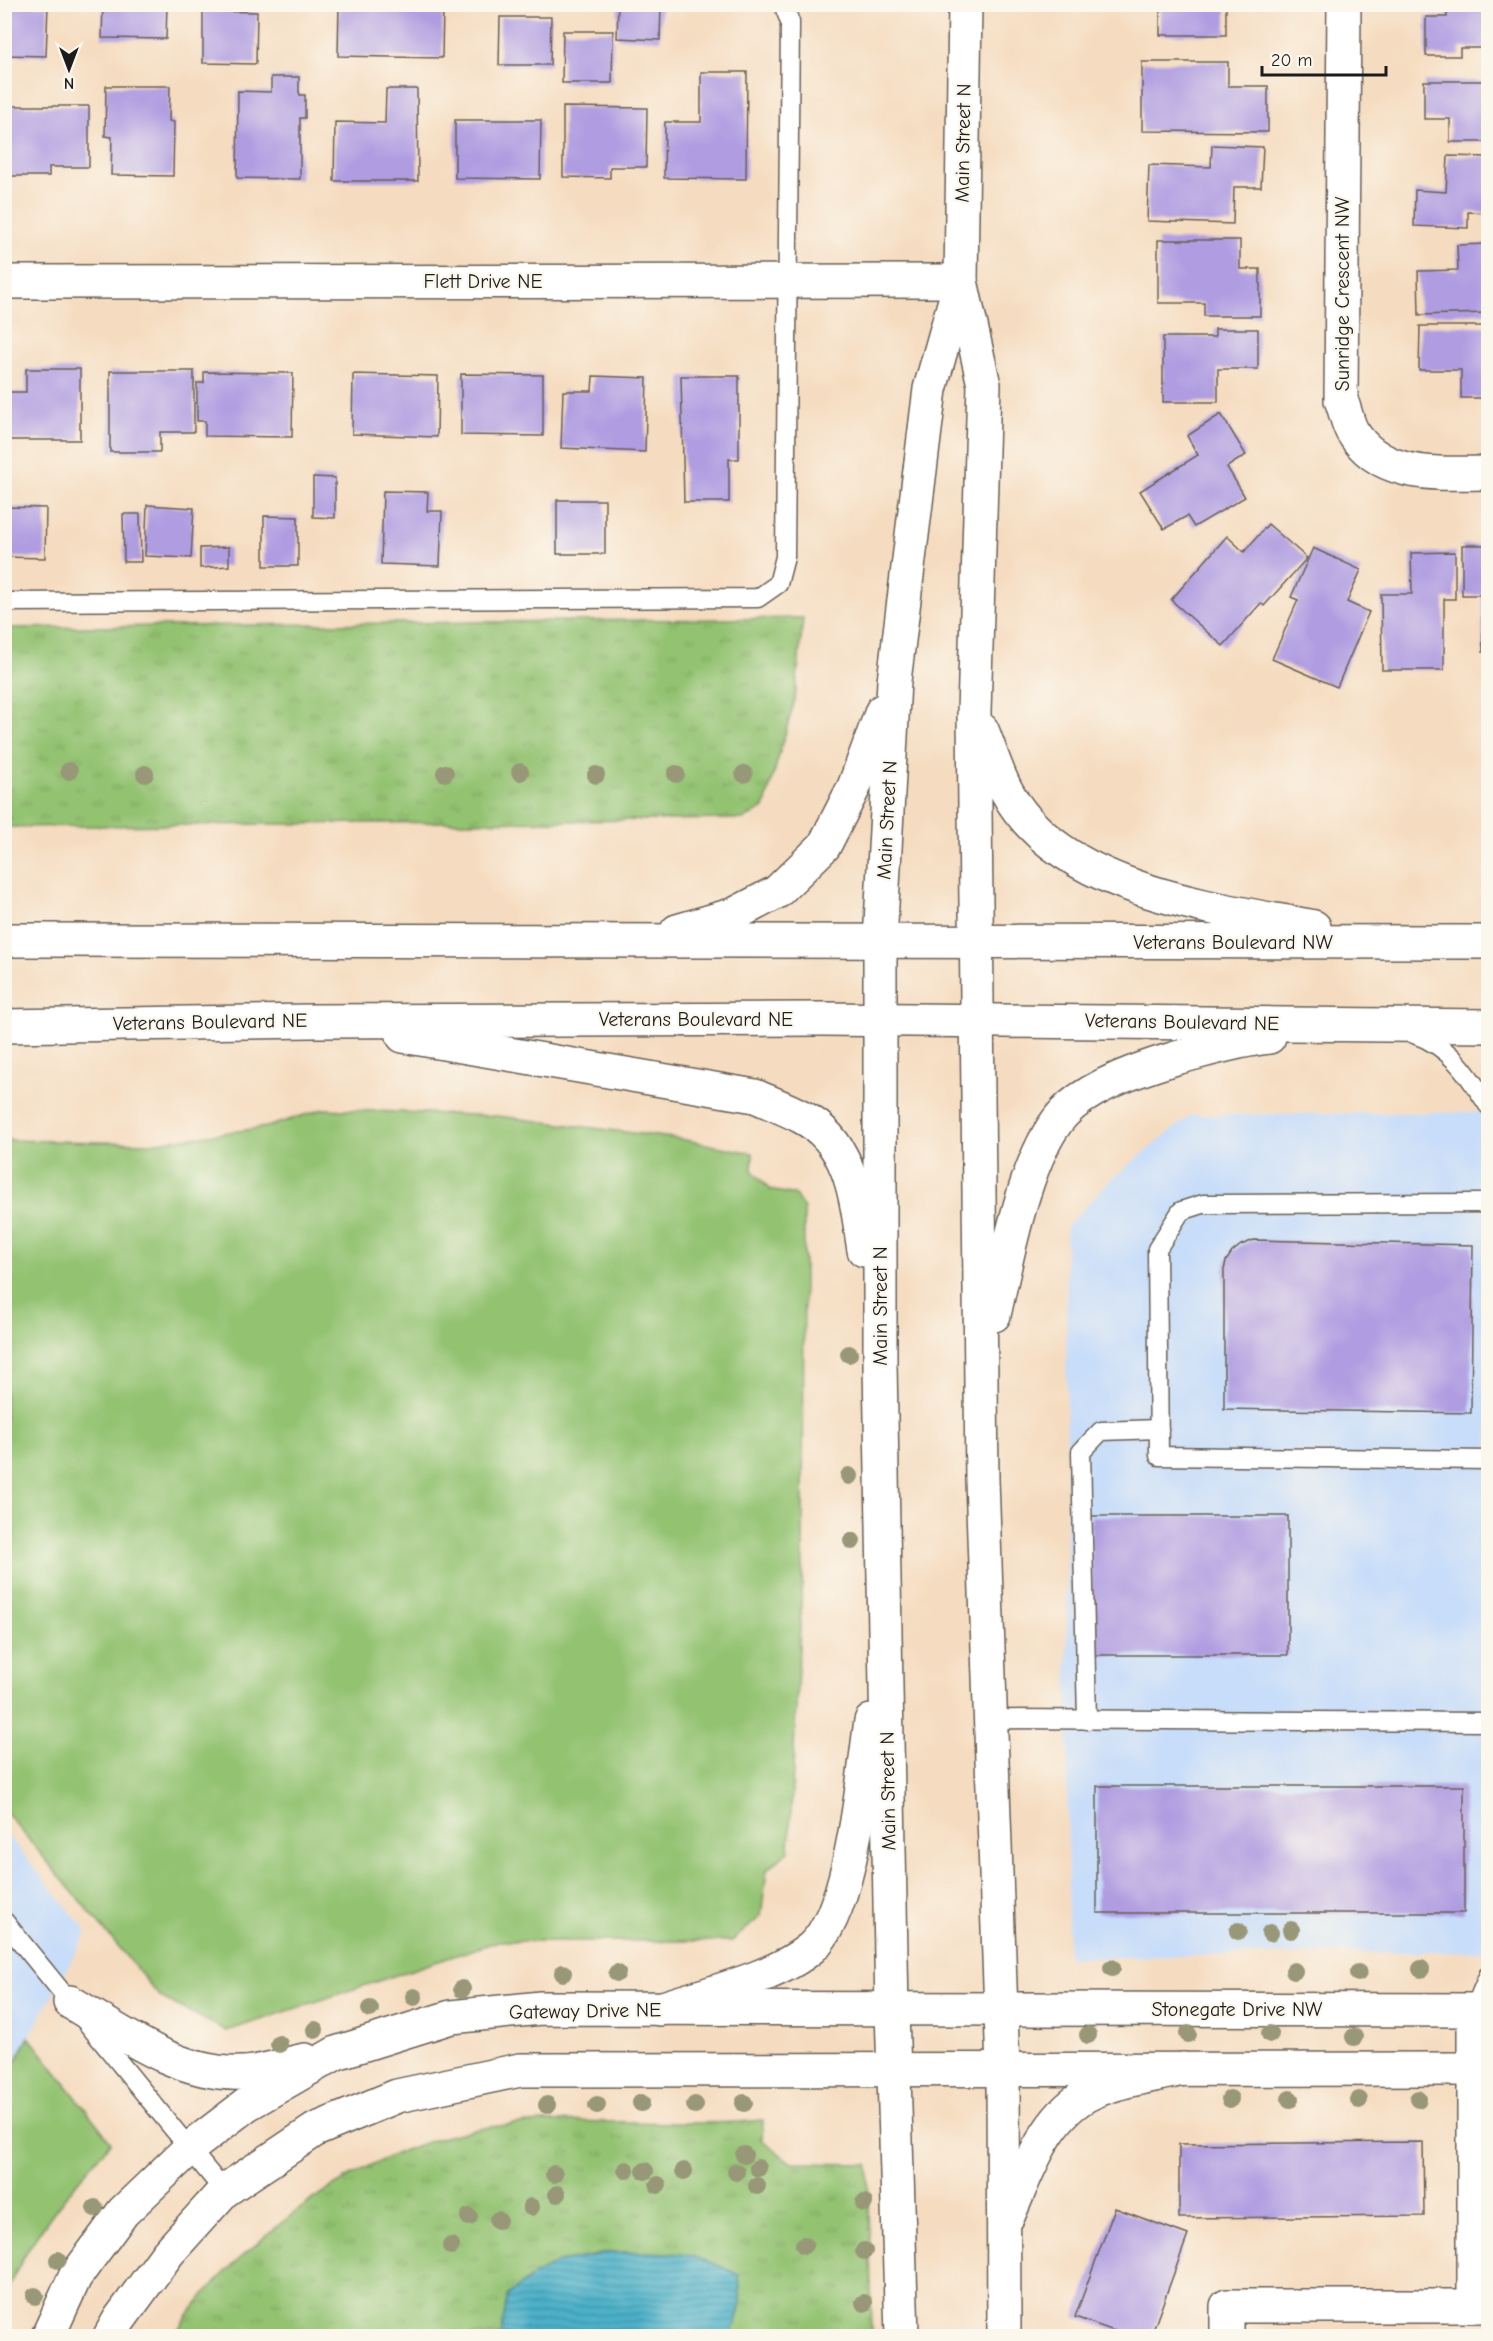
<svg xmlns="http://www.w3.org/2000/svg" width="1493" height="2341" viewBox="0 0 1493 2341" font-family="'Comic Neue',sans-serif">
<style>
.built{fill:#c8ddf9}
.green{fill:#93c271;stroke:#586f46;stroke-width:1.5}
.park{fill:url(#park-tufts);stroke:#586f46;stroke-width:1.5}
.water{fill:url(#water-rules);stroke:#346672;stroke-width:1.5}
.building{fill:#af9ce1}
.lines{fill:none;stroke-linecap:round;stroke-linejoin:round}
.lane-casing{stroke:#685f55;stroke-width:21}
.street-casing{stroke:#685f55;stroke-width:36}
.secondary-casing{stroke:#685f55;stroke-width:36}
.lane{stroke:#fff;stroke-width:18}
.street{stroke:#fff;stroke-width:33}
.secondary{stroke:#fff;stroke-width:33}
.tree{fill:#989778}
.labels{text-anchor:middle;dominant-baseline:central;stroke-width:4.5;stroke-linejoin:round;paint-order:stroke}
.street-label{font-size:20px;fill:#1c1c1c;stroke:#fbf7ec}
</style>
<defs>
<pattern id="park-tufts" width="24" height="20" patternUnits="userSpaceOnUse" patternTransform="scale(1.5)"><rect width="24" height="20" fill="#93c271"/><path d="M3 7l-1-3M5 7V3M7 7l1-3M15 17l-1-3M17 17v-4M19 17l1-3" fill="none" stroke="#7ea661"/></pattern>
<pattern id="water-rules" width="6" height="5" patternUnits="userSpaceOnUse" patternTransform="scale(1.5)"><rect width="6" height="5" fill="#4bb1c9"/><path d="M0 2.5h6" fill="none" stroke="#3e8fa2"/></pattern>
</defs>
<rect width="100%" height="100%" fill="#fbf7ec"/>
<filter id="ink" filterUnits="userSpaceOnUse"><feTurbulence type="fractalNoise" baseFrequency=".0167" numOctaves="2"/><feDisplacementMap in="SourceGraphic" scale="12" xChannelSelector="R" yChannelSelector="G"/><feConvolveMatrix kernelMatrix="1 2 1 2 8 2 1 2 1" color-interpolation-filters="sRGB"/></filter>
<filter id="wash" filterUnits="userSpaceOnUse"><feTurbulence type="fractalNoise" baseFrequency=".008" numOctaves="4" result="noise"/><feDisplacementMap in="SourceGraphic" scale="24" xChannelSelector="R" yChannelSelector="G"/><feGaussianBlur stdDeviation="1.35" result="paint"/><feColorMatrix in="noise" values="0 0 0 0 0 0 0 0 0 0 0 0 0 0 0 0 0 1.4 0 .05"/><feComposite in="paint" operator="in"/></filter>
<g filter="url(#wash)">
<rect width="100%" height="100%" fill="#f5dcc0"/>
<g class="built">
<path d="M1488,1112V1951L1068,1958L1066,1227L1111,1179L1191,1115Z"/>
<path d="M5,1832L87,1932L5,2081Z"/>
</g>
<g class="green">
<path d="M323,1109L498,1116L680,1139L753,1153L752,1170L770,1190L795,1195L804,1209L803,1565L789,1851L767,1870L761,1916L732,1941H499L227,2031L160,1997L5,1811V1140L150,1143L267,1127Z"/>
<path d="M29,2037L111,2142C71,2189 28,2238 5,2296V2081Z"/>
</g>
<g class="park">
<path d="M803,618L795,699L764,808L744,819L5,827V628Z"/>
<path d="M763,2120L762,2141L792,2163L868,2164L872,2336H174C197,2296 233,2264 268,2234C332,2180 407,2140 490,2127C580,2114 673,2129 763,2120Z"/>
</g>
<path class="water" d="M613,2252C668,2252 688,2249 739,2275L741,2306L731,2336H501L507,2296L531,2277L559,2262Z"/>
<g id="blocks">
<g class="building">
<path d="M103,4H167L166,39L102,38Z"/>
<path d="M339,4L443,6L442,58L338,56Z"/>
<path d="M1150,4H1264V7H1226V35H1160V8H1150Z"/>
<path d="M4,5L48,6L46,56L4,55Z"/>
<path d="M618,5H661L660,40L617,38Z"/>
<path d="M1447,5H1488V48H1460V56H1426V17H1447Z"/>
<path d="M203,11L257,12L256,64L203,63Z"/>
<path d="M500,17H551L550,65H499Z"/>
<path d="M563,31H613L612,83H562Z"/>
<path d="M1142,62H1228V86H1268V132L1142,131Z"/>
<path d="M701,72H747L746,179L664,178L665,122H701Z"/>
<path d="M271,77H299V92L300,95H305V118H300V179L237,178L238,91L271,92Z"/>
<path d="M1424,81H1488V142H1450V119H1424Z"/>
<path d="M106,86H170L169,121L174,122L173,176L111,175L112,137L105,136Z"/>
<path d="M386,89H417L418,181H334L335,122L385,123Z"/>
<path d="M4,106H89V167H49V176H4Z"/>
<path d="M563,107L647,108L646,167H610V178L563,177Z"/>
<path d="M455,120H541L540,179L455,178Z"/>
<path d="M1212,145L1263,147L1261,187H1234L1233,224L1147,221L1149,165L1211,167Z"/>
<path d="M1448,156L1488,157V213L1468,212V228L1414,226L1415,190L1446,192Z"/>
<path d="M1158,240H1240V269H1260V316H1204V303H1158Z"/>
<path d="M1488,244V313L1419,315L1418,271L1458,270L1457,245Z"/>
<path d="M1420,326H1488V398H1461V370H1419Z"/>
<path d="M1215,329H1258V369H1218V402H1163V337H1215Z"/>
<path d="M26,369H80V440H4V392H26Z"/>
<path d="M110,371H194V432H160V452H110Z"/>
<path d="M204,372L293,373L292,437L205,436V421H197V383H204Z"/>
<path d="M353,374L438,376L437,437L352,434Z"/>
<path d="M461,374L543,375V436L461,435Z"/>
<path d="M593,376L647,378L645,452L561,448L563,391H592Z"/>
<path d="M681,376H739V459H729V502H684Z"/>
<path d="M1221,414L1246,455L1227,467L1245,497L1194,527L1187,516L1164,529L1140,491L1198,455L1187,436Z"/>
<path d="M313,477L335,478V518L313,517Z"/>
<path d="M383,491L428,492L427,511H442L440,566L381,564Z"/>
<rect x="557" y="500" width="48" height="54"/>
<path d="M147,505L194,508L191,558L145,556Z"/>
<path d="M4,507L46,508L45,558L4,557Z"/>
<path d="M123,514H140L141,562H124Z"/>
<path d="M264,516L298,517V566H264Z"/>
<path d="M1268,524L1307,558L1264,606L1261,603L1223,646L1171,600L1227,536L1244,552Z"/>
<path d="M1462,545H1488V651L1483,652L1482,595H1462Z"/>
<path d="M229,547V566L200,568V548Z"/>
<path d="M1313,548L1361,570L1347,602L1369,612L1337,687L1272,659L1298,600L1291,597Z"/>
<path d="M1455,552V599H1444V670H1382L1381,594H1412L1411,553Z"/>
<path d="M1254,1240L1473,1245L1471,1413L1224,1409V1270L1226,1261L1232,1252L1241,1245Z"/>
<rect x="1091" y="1516" width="197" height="139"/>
<rect x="1097" y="1786" width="367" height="127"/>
<path d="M1423,2142L1424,2216L1179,2218V2144Z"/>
<path d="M1115,2208L1188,2235L1151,2336H1128L1075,2317Z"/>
</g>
</g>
</g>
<g filter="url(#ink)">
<use href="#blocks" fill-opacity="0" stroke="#685f55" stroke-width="1.5"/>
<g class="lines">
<defs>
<g id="lane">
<path d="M4,602L758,598L778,584L785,557L790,22L783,4"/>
<path d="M1414,1034C1450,1046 1468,1074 1488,1105"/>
<path d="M1488,1203L1203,1204L1181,1211L1157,1249L1159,1456L1488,1460"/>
<path d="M990,1719L1488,1722"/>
<path d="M1087,1720L1081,1452L1101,1431L1159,1429"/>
<path d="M4,1921L224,2191"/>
<path d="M1474,2010L1488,1976"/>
</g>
<g id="street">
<path d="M1344,4L1341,400C1345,409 1347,422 1352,431C1381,480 1441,473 1488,473"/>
<path d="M4,282L961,281"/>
<path d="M70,2002C121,2032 179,2076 242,2073C262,2073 285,2064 305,2060"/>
<path d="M1474,2010V2306"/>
<path d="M48,2336L75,2277L123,2212L190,2148L246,2105L336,2053L451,2017L541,2008L1488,2010"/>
<path d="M110,2336L119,2320L168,2253L224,2191L315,2130L397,2096L520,2070L1488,2069"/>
<path d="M1227,2336V2306H1488"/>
</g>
<g id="secondary">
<path d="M965,4L961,281L984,385L974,712L982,1480L1003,2069L1004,2336"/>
<path d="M982,730C990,750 996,771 1006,790C1059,891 1214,908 1314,927"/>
<path d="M677,931L735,914L777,892L824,846L854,787L882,711"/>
<path d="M4,940L1488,942"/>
<path d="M4,1026L312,1021L823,1019L1488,1026"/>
<path d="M403,1036L755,1096C771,1103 787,1109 802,1117C853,1143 856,1201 864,1250"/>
<path d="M994,1315C1007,1258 1025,1156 1063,1114C1087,1087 1142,1068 1176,1058C1207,1050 1238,1040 1269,1037"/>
<path d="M660,2009C704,1994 776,1978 811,1948C852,1913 863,1775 871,1721"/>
<path d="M1008,2216C1027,2174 1046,2112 1093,2092C1121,2080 1153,2076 1183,2069"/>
<path d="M902,2336L892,2010L880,1364V942L894,681L930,389L959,286"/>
</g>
</defs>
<use href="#lane" class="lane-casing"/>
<use href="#street" class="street-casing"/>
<use href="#secondary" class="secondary-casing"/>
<use href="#lane" class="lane"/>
<use href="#street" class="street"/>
<use href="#secondary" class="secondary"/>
</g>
<g class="tree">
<circle cx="69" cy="771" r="9"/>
<circle cx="520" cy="772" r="9"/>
<circle cx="445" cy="773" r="9"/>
<circle cx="145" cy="774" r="9"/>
<circle cx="676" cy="774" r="9"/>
<circle cx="744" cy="774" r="9"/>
<circle cx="596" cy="775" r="9"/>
<circle cx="849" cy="1354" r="9"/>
<circle cx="849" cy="1476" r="9"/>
<circle cx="852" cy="1541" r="9"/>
<circle cx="1291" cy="1930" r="9"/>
<circle cx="1238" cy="1931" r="9"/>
<circle cx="1270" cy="1933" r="9"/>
<circle cx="1112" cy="1968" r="9"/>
<circle cx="1421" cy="1969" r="9"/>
<circle cx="1294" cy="1971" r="9"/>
<circle cx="563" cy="1973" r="9"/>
<circle cx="617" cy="1973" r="9"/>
<circle cx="1358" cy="1973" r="9"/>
<circle cx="462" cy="1989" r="9"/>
<circle cx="414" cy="1997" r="9"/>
<circle cx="370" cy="2009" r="9"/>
<circle cx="315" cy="2030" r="9"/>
<circle cx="1188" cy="2034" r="9"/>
<circle cx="1270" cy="2034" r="9"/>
<circle cx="1088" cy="2035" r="9"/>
<circle cx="1354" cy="2037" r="9"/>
<circle cx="279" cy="2044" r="9"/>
<circle cx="1230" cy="2099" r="9"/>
<circle cx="1290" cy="2099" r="9"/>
<circle cx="1418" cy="2099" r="9"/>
<circle cx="1359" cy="2100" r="9"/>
<circle cx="641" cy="2103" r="9"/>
<circle cx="744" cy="2103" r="9"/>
<circle cx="547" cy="2105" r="9"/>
<circle cx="597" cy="2105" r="9"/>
<circle cx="695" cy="2105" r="9"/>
<circle cx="744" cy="2155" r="9"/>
<circle cx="758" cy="2168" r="9"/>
<circle cx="626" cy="2170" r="9"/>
<circle cx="645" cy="2171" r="9"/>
<circle cx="684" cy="2171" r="9"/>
<circle cx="736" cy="2172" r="9"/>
<circle cx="554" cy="2174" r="9"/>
<circle cx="658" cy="2185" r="9"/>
<circle cx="757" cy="2186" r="9"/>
<circle cx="557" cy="2194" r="9"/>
<circle cx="864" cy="2203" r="9"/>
<circle cx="531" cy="2207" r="9"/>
<circle cx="95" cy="2208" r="9"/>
<circle cx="469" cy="2217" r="9"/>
<circle cx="498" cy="2220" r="9"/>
<circle cx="804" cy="2245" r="9"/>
<circle cx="451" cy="2246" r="9"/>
<circle cx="864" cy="2251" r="9"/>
<circle cx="58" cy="2260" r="9"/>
<circle cx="35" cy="2296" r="9"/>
<circle cx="864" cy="2303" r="9"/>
</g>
</g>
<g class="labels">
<g class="street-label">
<text transform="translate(963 143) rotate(-89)">Main Street N</text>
<text x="483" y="281">Flett Drive NE</text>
<text transform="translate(1342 294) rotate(-90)">Sunridge Crescent NW</text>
<text transform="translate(887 820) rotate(-87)">Main Street N</text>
<text x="1233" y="942">Veterans Boulevard NW</text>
<text x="696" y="1019">Veterans Boulevard NE</text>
<text transform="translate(210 1022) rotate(-1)">Veterans Boulevard NE</text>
<text transform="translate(1182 1022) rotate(1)">Veterans Boulevard NE</text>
<text transform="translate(880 1306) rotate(-90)">Main Street N</text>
<text transform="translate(888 1791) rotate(-91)">Main Street N</text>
<text x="1237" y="2009">Stonegate Drive NW</text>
<text transform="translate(585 2011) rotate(-1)">Gateway Drive NE</text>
</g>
</g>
<rect width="1493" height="2341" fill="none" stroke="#fbf7ec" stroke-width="24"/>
<g transform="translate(69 69) rotate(180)" stroke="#fbf7ec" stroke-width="4.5" paint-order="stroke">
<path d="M0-4.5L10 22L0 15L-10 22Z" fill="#1c1c1c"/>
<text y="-9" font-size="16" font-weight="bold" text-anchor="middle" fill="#1c1c1c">N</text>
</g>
<path d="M1262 66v9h124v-9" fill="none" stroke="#1c1c1c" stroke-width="3"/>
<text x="1271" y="66" font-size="18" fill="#1c1c1c" stroke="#fbf7ec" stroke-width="4.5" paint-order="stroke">20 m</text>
</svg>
